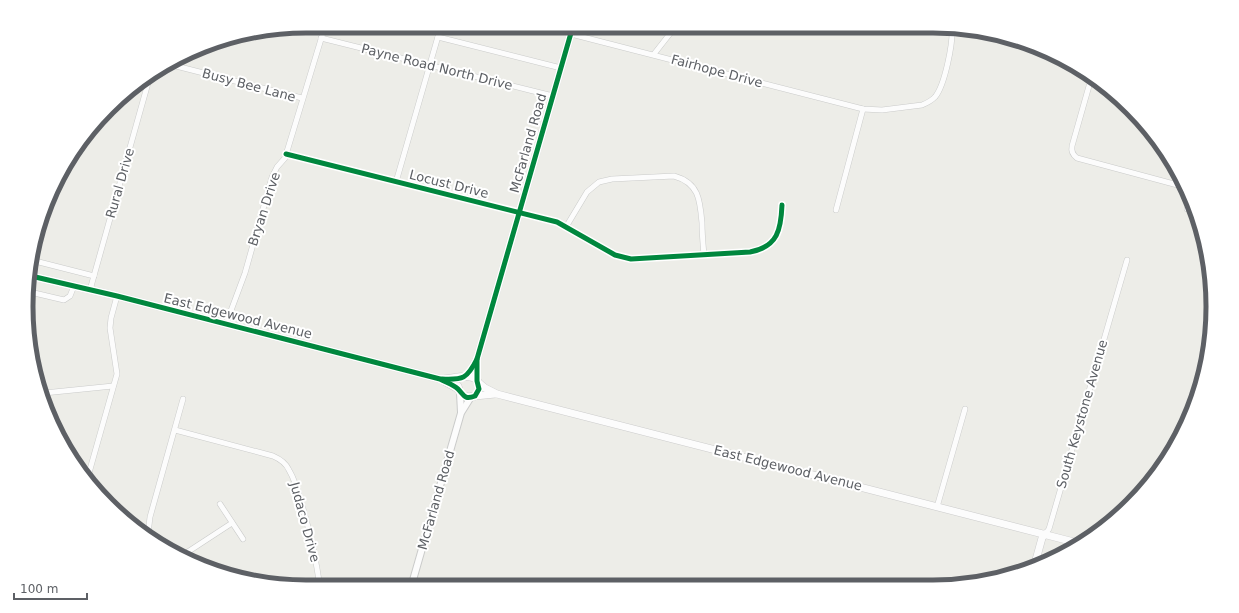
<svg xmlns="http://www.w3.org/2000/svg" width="1239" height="613" viewBox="0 0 1239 613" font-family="'DejaVu Sans',sans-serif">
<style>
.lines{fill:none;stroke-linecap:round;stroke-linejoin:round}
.minor-casing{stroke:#cacbca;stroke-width:6}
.tertiary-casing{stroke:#cacbca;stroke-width:8}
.secondary-casing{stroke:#cbcbcb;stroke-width:8}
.minor{stroke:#fcfcfc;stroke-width:5}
.tertiary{stroke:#fcfcfc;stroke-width:6}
.secondary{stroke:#fcfcfc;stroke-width:7}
.cycleway-casing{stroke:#fff;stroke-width:8}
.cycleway{stroke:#00873e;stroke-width:5}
.labels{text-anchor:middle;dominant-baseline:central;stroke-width:4;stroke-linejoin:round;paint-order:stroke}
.street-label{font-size:13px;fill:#5d6065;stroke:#fff}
.rim{fill:none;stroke:#5d6065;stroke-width:5}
</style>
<rect width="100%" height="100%" fill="#edede8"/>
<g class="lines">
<defs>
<g id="minor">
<path d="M571,34L863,109L882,110L922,105C927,103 931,101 935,97C945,85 953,43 952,28"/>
<path d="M438,37L561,68"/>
<path d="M321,38L553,96"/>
<path d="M654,54L676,26"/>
<path d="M172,65L302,98"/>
<path d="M1096,80L1092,82L1089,86L1072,146C1071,151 1073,155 1077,158L1185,187"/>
<path d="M286,154L557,222L615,255L631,259L750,252C778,247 781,229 782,205"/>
<path d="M396,182L441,26"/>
<path d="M1187,209L1191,199"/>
<path d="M836,210L863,109"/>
<path d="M566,227L587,192L599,182L612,179L674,176C699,183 700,200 702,223C702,234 703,244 704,255"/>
<path d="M31,260L94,276"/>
<path d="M90,290L150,76"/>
<path d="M30,292L64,300L70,296L74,286"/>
<path d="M226,324L245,273L272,177L277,167L285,158L325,26"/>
<path d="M44,393L113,386"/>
<path d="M175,430L273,456C280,459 286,463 289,470C295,480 299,494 302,505C310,532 316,559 320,587"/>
<path d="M87,480L117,374L110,328L111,318L117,296"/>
<path d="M220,504L243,539"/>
<path d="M937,507L965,409"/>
<path d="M148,534L150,517L183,399"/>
<path d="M1045,534L1049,529L1127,260"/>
<path d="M183,555L232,523"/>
</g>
<g id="tertiary">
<path d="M477,361V381"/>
<path d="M466,376L471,370L477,359L573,26"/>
<path d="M460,393L461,412"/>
<path d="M411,587L461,413L471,397"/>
</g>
<g id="secondary">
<path d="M31,276L117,296L440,379L458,389"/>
<path d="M442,379C452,379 476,371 479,384C480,389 478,392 475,396"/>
<path d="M479,383L485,388L497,394L1078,543"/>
<path d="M458,386L460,393L464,396L469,397L475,396L495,394"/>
<path d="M1034,567L1042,538L1045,534"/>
</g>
</defs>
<use href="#minor" class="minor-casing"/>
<use href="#tertiary" class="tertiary-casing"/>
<use href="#secondary" class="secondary-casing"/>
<use href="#minor" class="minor"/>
<use href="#tertiary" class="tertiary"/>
<use href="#secondary" class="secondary"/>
<defs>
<g id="cycleway">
<path d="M286,154L557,222L615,255L631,259L750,252C778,247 781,229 782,205"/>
<path d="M31,276L117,296L440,379C445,382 453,384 458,389C464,395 464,400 475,396L479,389L477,381V359"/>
<path d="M442,379C463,380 467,379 477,359L573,26"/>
</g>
</defs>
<use href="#cycleway" class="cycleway-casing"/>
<use href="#cycleway" class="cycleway"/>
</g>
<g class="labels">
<g class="street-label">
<text transform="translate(437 67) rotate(14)">Payne Road North Drive</text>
<text transform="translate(717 71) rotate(15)">Fairhope Drive</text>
<text transform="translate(249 85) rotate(15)">Busy Bee Lane</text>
<text transform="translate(528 143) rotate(-74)">McFarland Road</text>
<text transform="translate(120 183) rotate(-74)">Rural Drive</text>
<text transform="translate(449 184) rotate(14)">Locust Drive</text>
<text transform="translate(264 209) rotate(-72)">Bryan Drive</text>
<text transform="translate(238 316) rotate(14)">East Edgewood Avenue</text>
<text transform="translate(1082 414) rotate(-74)">South Keystone Avenue</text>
<text transform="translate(788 468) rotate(14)">East Edgewood Avenue</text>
<text transform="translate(436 500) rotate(-74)">McFarland Road</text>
<text transform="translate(305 522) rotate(75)">Judaco Drive</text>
</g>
</g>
<path d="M0 0H1239V613H0ZM306 33H933A273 273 0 0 1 1206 306V307A273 273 0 0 1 933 580H306A273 273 0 0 1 33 307V306A273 273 0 0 1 306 33Z" fill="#fff" fill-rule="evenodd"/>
<path class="rim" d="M306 33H933A273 273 0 0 1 1206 306V307A273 273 0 0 1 933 580H306A273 273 0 0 1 33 307V306A273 273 0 0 1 306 33Z"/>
<path d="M14 593v6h73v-6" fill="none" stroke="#5d6065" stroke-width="2"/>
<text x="20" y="593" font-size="12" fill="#5d6065" stroke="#ffffff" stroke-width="3" paint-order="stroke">100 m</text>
</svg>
